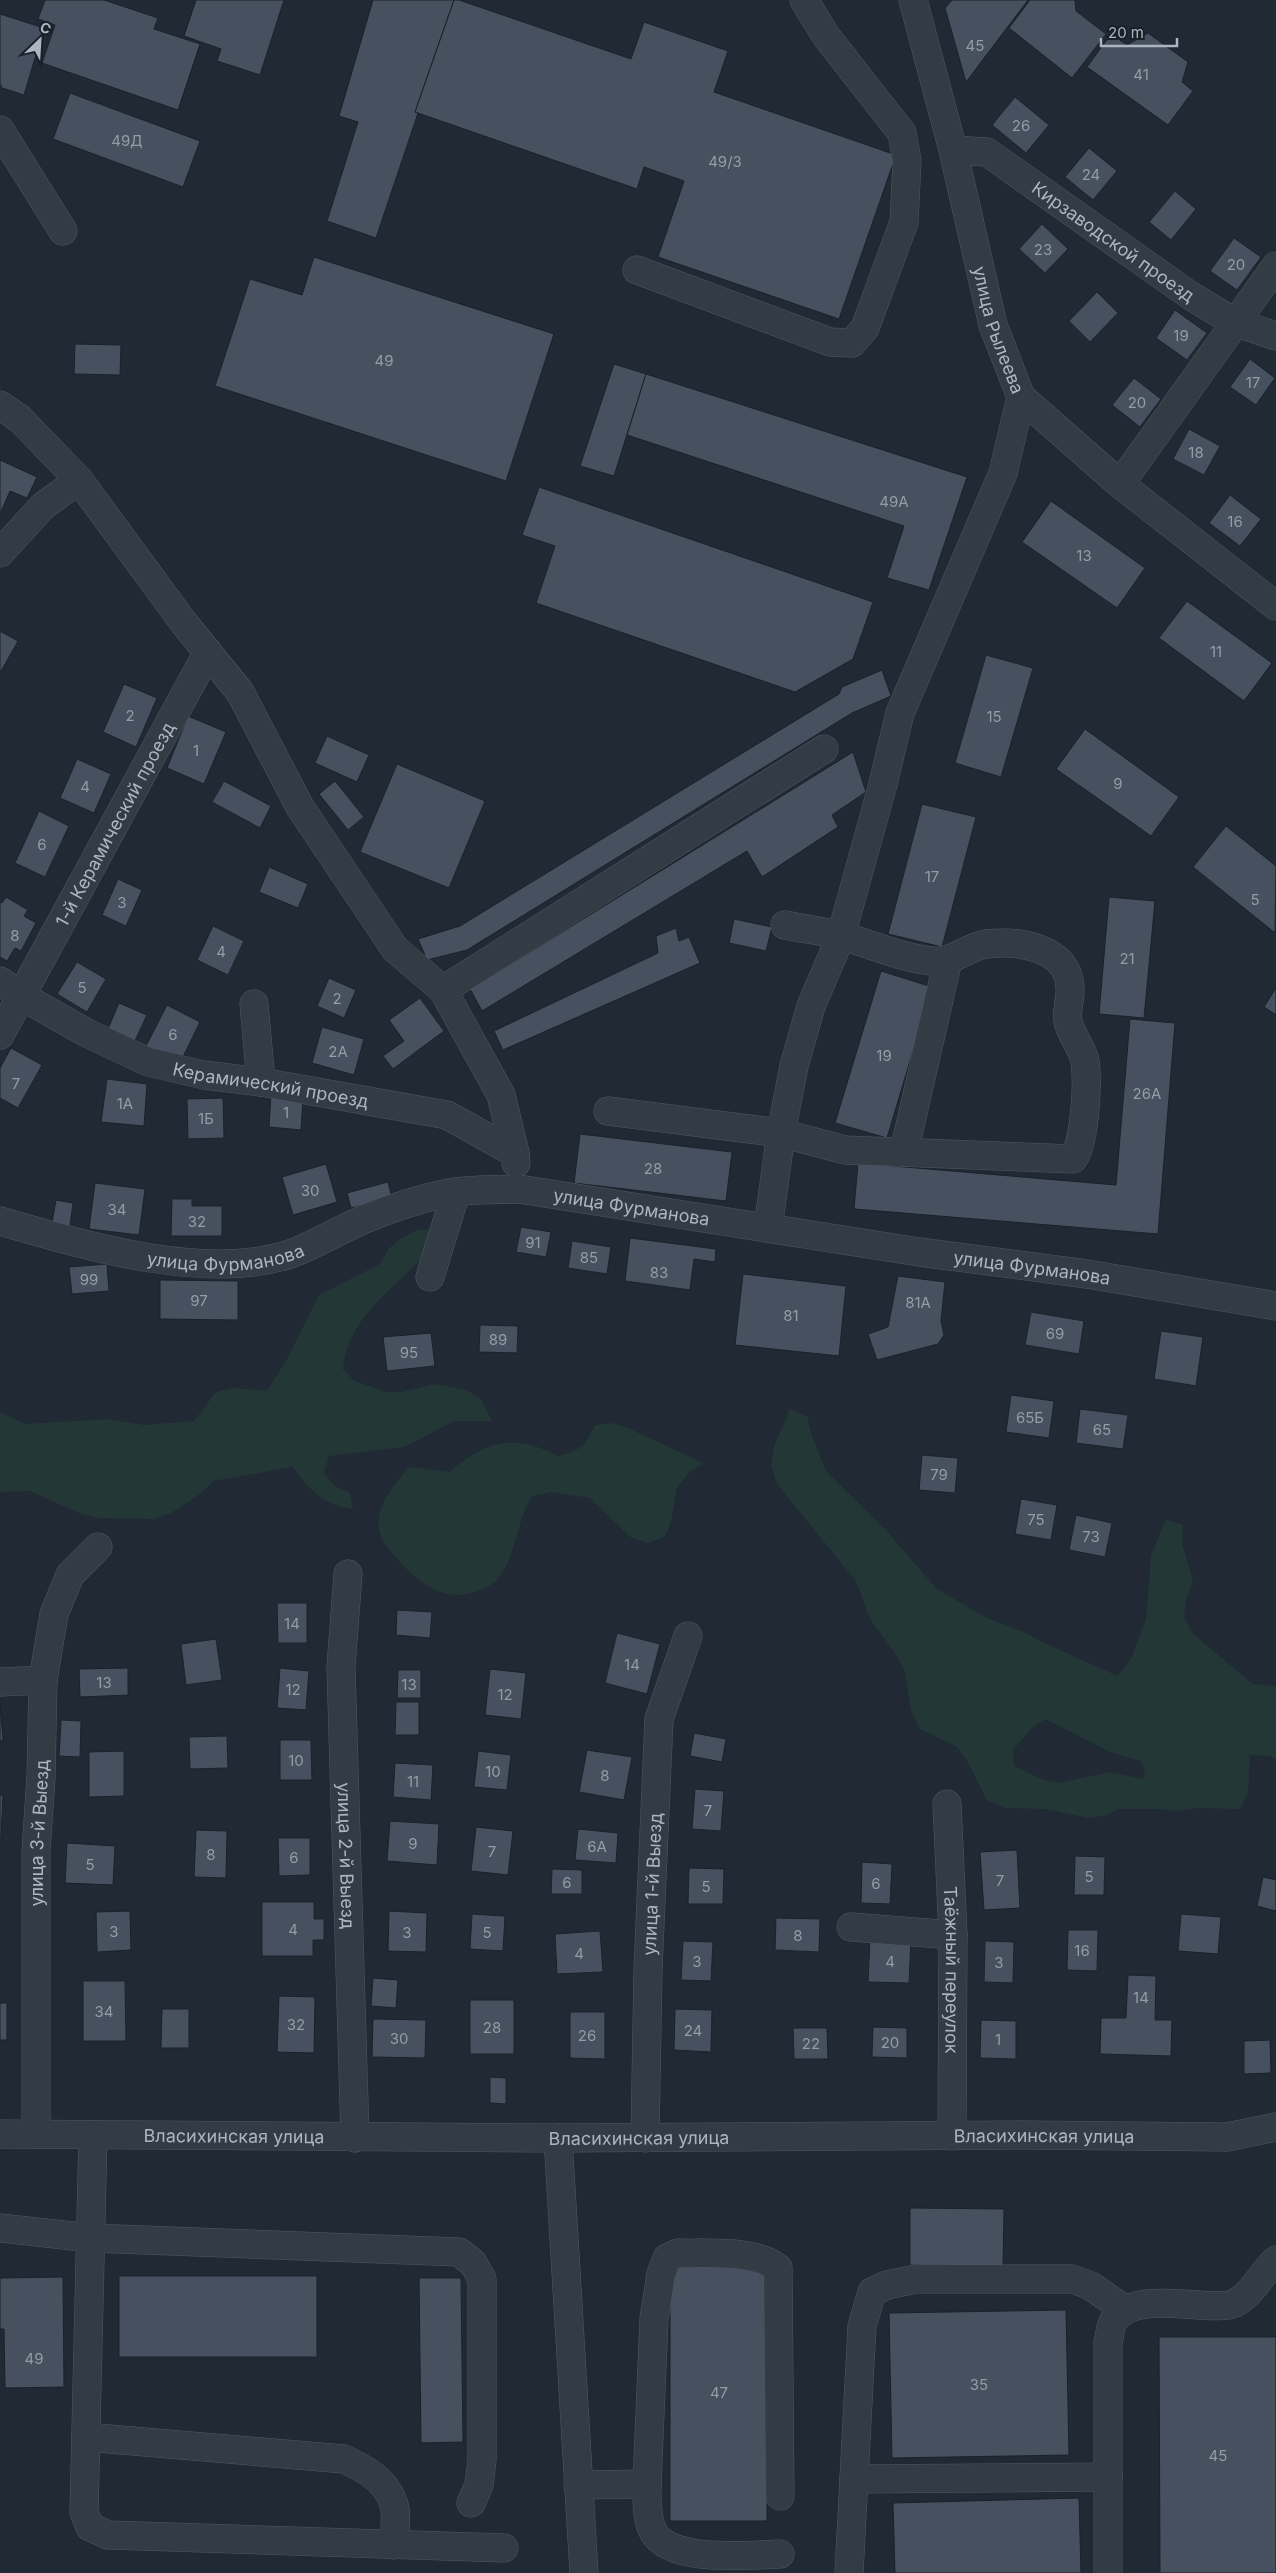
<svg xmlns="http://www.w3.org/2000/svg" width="1276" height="2573" viewBox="0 0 1276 2573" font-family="Inter,sans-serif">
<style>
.green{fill:#243737;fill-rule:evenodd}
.building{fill:#46505e;stroke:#1a222b}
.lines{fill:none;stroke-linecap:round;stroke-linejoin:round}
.minor-casing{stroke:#505863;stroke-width:29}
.minor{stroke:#333b45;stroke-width:28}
.labels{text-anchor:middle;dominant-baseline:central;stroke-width:4;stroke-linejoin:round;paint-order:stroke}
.number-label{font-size:15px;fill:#939ca9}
.street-label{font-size:18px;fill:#adb5c2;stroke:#192029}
</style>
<rect width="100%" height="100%" fill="#202934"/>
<g class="green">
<path d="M433,1229C433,1234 433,1241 431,1245C427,1255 416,1264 408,1272C379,1300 346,1327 343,1370L355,1381L386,1392H402L434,1384L467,1390L481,1399L492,1421H454L405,1447L329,1456L324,1473L335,1486L350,1493L353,1509C323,1505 310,1491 293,1467L213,1481L200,1494L171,1513L154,1519L99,1518L81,1514L30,1491L0,1492V1412L25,1424L107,1419L144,1425L194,1421L216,1392L233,1388L267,1391L286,1361L319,1295L380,1264L389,1248L402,1238L417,1230Z"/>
<path d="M790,1409L807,1416L812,1436L826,1471L886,1530L937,1589L987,1618L1024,1632L1042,1642L1118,1676L1131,1659L1146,1619L1151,1556L1166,1519L1183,1525L1182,1544L1193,1580L1186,1599L1184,1617L1193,1634L1253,1684L1276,1686V1760L1270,1756L1250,1755L1248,1792L1240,1809L1198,1808L1178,1811L1159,1809H1118L1107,1815L1088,1818L1046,1809L1006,1808L987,1800L969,1764L957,1747L920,1729L911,1710L905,1671L895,1653L870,1619L856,1581L777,1484L771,1465L774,1446ZM1045,1719L1112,1753L1141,1761L1145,1774L1143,1779L1109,1772L1059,1783L1044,1780L1014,1766L1013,1750L1033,1727Z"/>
<path d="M612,1423L628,1428L703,1463L689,1473L677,1487L671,1521L665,1537L648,1543L630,1537L590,1498L551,1492L532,1496C517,1520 515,1558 500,1576C495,1583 486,1588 478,1591C444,1604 419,1583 397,1559C391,1552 382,1542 380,1534C373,1508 394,1484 410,1467L450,1472C486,1440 514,1433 558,1456C580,1451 585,1446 595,1425Z"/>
</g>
<g class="building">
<path d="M45,0H104L158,18L154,29L200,44L178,110L42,63L55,25L38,19Z"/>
<path d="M196,0H284L260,75L217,61L221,49L184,36Z"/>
<path d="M373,0H454L415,112L418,113L376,238L327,221L358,122L339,116Z"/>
<path d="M454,0H459L631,59L644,22L728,51L714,92L896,155L839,319L658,257L684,181L644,167L637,189L415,112Z"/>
<path d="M952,0H1028L966,82L945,8Z"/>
<path d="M1030,0H1075L1076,11L1106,34L1072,78L1009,28Z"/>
<path d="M0,14L44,28L24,95L2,88L0,84Z"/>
<path d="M1148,33L1188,62L1182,82L1193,91L1168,125L1087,67L1111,34L1127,45Z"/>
<path d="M70,93L200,141L183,187L53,139Z"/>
<path d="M1015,97L1049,125L1026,153L992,125Z"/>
<path d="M1089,148L1117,171L1093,200L1065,177Z"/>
<path d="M1175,191L1196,209L1171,240L1149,222Z"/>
<path d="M1042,224L1068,249L1045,273L1019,249Z"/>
<path d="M1234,238L1261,257L1237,290L1210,271Z"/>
<path d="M314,257L554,334L506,481L215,386L250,279L302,295Z"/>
<path d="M1097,292L1118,313L1090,342L1069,321Z"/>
<path d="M1175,310L1207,333L1187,360L1156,338Z"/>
<path d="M75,344L121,345L120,375L74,374Z"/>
<path d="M1250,359L1275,378L1256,405L1230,387Z"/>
<path d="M614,364L646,374L614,476L580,466Z"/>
<path d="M646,374L967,477L929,590L887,578L904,526L627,435Z"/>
<path d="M1134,378L1161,399L1140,427L1112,405Z"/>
<path d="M1189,429L1220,446L1204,475L1173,459Z"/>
<path d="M0,460L37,477L27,498L10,491L0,514Z"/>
<path d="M539,487L873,602L853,659L795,692L536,603L555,546L522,535Z"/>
<path d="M1230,495L1261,519L1240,546L1209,523Z"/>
<path d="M1051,501L1145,568L1117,608L1022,542Z"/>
<path d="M1187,601L1272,663L1244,701L1159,638Z"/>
<path d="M0,631L18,641L0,673Z"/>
<path d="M986,655L1033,668L1001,777L955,763Z"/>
<path d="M882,670L891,696L852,713L467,950L427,960L418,939L460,926L839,694L842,687Z"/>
<path d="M124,684L157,698L136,747L103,732Z"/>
<path d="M188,716L226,732L204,784L167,768Z"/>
<path d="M1085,729L1179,797L1151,836L1056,769Z"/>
<path d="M327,736L369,755L357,782L315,763Z"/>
<path d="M853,752L866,792L832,815L838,827L762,877L747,851L482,1011L470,989Z"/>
<path d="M77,759L111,774L94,813L60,798Z"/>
<path d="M397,764L485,801L449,888L360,852Z"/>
<path d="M224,781L271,806L260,828L212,802Z"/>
<path d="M335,781L364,817L348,830L319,794Z"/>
<path d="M922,804L976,817L942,947L888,934Z"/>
<path d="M39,811L69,826L45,877L15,863Z"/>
<path d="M1226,826L1276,866L1275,933L1193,867Z"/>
<path d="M269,867L308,884L298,908L259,892Z"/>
<path d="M118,879L142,890L126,926L102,915Z"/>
<path d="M6,897L28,910L24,916L36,923L21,951L15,948L7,961L0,957V902L2,903Z"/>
<path d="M1109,897L1155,901L1144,1018L1099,1014Z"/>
<path d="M734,919L772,927L766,951L729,943Z"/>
<path d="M213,926L244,941L228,975L197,960Z"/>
<path d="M676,928L679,941L689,937L700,963L503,1050L494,1031L658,953L656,936Z"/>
<path d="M77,962L106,979L87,1012L57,994Z"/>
<path d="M881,971L932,987L887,1138L835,1123Z"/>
<path d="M329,978L356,990L344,1018L317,1006Z"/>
<path d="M1276,988V1015L1264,1007Z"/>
<path d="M420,998L444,1031L393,1069L383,1056L404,1041L389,1020Z"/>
<path d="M119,1003L147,1015L134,1043L107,1031Z"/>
<path d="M167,1005L200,1022L180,1063L146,1046Z"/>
<path d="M1130,1019L1175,1023L1158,1234L854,1209L858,1163L1116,1185Z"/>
<path d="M322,1027L364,1039L354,1075L312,1063Z"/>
<path d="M11,1048L42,1065L18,1108L0,1098V1068Z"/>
<path d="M107,1079L147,1084L144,1126L101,1122Z"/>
<path d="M271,1094L303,1097L301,1130L269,1127Z"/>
<path d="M223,1098L224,1138L188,1139L187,1099Z"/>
<path d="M580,1134L732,1152L726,1201L574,1183Z"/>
<path d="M326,1164L337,1202L293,1215L282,1177Z"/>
<path d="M388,1182L392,1198L351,1208L347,1193Z"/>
<path d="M95,1183L145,1189L139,1235L89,1229Z"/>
<path d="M172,1199H192V1206H222V1236H171Z"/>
<path d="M56,1200L73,1203L70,1226L52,1223Z"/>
<path d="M521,1227L551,1232L546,1257L516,1252Z"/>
<path d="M630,1238L716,1249L715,1262L694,1259L690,1290L625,1281Z"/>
<path d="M572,1241L611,1247L607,1274L568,1268Z"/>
<path d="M107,1264L109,1291L72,1294L69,1267Z"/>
<path d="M743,1274L846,1286L839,1356L735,1345Z"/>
<path d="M898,1276L945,1282L941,1321L944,1335L938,1344L877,1360L868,1334L888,1327Z"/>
<path d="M160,1280L238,1281V1320L160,1319Z"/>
<path d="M1031,1312L1084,1321L1079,1354L1025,1345Z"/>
<path d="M480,1325L518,1326L517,1353L479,1352Z"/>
<path d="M1161,1331L1203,1337L1196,1386L1154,1379Z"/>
<path d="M431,1333L435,1366L387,1371L383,1337Z"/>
<path d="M1011,1395L1054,1401L1049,1438L1006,1432Z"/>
<path d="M1080,1409L1128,1415L1123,1449L1076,1443Z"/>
<path d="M922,1455L958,1458L955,1493L919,1490Z"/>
<path d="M1021,1499L1057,1505L1051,1540L1015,1534Z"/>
<path d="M1076,1515L1112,1523L1105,1557L1069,1550Z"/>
<path d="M277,1603H307V1643H278Z"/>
<path d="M397,1610L432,1612L430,1638L396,1635Z"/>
<path d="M617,1633L660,1644L647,1694L605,1683Z"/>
<path d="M216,1639L222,1680L186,1685L181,1644Z"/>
<path d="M128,1668V1695L80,1697L79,1669Z"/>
<path d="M280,1668L309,1671L306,1710L277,1708Z"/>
<path d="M490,1669L526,1673L521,1719L485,1715Z"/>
<path d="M398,1670H421V1698H397Z"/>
<path d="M396,1702H419V1735H395Z"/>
<path d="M0,1703L3,1740L0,1741Z"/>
<path d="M61,1720L81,1721L80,1757L59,1756Z"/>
<path d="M694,1733L726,1739L722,1762L690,1756Z"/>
<path d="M227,1736L228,1768L190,1769L189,1737Z"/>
<path d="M280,1740H311L312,1780H280Z"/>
<path d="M587,1750L632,1757L624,1800L579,1792Z"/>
<path d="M124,1751V1796L89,1797V1752Z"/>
<path d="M478,1751L511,1755L507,1790L474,1787Z"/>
<path d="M395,1763L433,1765L431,1800L393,1797Z"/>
<path d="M695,1789L724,1791L721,1831L692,1829Z"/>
<path d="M0,1795H3L1,1839H0Z"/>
<path d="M390,1821L439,1824L437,1865L387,1861Z"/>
<path d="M476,1827L513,1831L508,1875L471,1871Z"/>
<path d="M578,1829L618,1833L616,1863L575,1860Z"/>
<path d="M196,1830L227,1831L226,1878L194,1877Z"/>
<path d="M278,1838H310V1875L279,1876Z"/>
<path d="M67,1843L115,1846L113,1885L65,1883Z"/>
<path d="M1017,1850L1020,1908L984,1910L980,1852Z"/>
<path d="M1075,1856L1105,1857L1104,1895H1074Z"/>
<path d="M862,1862L892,1864L890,1904L861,1903Z"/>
<path d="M689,1868L724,1869L723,1904H688Z"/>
<path d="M552,1869L582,1870V1894H551Z"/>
<path d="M1263,1877L1276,1880V1911L1257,1906Z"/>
<path d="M262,1902H314V1919H324V1940H313V1956H262Z"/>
<path d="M130,1911L131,1950L97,1952L96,1912Z"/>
<path d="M389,1911L427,1913L426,1952L388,1951Z"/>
<path d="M472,1914L505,1916L503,1951L470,1949Z"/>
<path d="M1181,1914L1221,1917L1218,1954L1178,1951Z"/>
<path d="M776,1918L820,1919L819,1952L775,1950Z"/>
<path d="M1068,1930H1098L1097,1971L1067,1970Z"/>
<path d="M600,1931L603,1972L557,1974L555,1934Z"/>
<path d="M870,1938L911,1940L909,1983L868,1982Z"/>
<path d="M683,1941L713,1942L711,1981L681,1980Z"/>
<path d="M985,1941L1014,1942L1013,1983L984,1982Z"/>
<path d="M1128,1975L1156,1976L1155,2020H1172L1171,2056L1100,2054L1101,2018H1126Z"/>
<path d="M373,1978L398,1980L396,2008L371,2006Z"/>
<path d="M83,1981H125L126,2041H83Z"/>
<path d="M279,1996L315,1997L314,2053L277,2052Z"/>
<rect x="470" y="2000" width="44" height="54"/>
<rect x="0" y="2003" width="7" height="37"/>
<path d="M162,2009H189V2048H161Z"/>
<path d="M675,2009L712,2010L711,2052L674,2050Z"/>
<path d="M570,2012H605V2059L570,2058Z"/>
<path d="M373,2019L426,2020L425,2058L372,2057Z"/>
<path d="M981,2020L1016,2021V2059L980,2058Z"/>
<path d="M873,2027L907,2028V2058L872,2057Z"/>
<path d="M793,2028H827L828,2059H794Z"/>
<path d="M1270,2040L1271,2073L1244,2074V2041Z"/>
<path d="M490,2077L506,2078V2104L490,2103Z"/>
<path d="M910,2208L1004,2209L1003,2266L910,2265Z"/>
<path d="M670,2263L767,2264V2521H670Z"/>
<rect x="119" y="2276" width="198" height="81"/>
<path d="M63,2277L64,2387L5,2388L4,2329H0V2278Z"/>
<path d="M419,2278H461L463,2442L421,2443Z"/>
<path d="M1066,2310L1069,2455L892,2458L889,2313Z"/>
<path d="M1159,2337H1276V2573H1160Z"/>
<path d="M1079,2498L1081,2573H895L893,2503Z"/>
</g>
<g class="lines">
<defs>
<g id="minor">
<path id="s1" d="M913,0L953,150L993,325L1021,397L1120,484L1276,606"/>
<path d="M0,130L63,231"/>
<path id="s2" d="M953,150L987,152L1191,296L1234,322L1276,336"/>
<path d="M637,270L830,342L852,343L865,328L904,222L907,161L902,133L826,36L804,0"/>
<path d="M0,405L20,419L79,480L184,623L240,692L300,807L395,949L443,990L501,1095L515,1153"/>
<path d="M1120,484L1276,266"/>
<path d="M0,553L43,506L79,480"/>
<path id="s3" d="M0,981L23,997L87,1033L148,1062L204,1075L261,1082L447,1115L515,1153L516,1163"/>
<path d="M443,990L824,749"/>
<path d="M254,1004L261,1082"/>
<path id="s4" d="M0,1035L208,652"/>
<path d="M608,1111L781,1133L845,1150L1073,1159C1085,1144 1088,1082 1085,1062C1083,1047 1071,1037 1068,1021C1066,1010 1071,998 1070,987C1068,947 1018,940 986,944C967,947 953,963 932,961C900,958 872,944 841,936C823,931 804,929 785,925"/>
<path d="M904,1152L948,960"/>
<path id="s5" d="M0,1221C83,1245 208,1283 293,1253C321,1242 347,1225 375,1215C401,1205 428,1196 455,1192C476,1189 498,1190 519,1189L919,1252L1087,1274L1276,1306"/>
<path d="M768,1228L781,1133L794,1066L811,1006L841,936L883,784L900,713L1003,473L1021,397"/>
<path d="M430,1277L456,1192"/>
<path id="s6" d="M348,1574L341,1667L355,2138"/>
<path d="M0,1682L43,1680"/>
<path id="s7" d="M947,1804L953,1935L952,2136"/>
<path d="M851,1927L953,1935"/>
<path id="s8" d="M0,2134L558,2138L1025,2135L1227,2137L1276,2127"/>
<path id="s9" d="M36,2134V1851L41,1777L43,1680L54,1614L70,1575L98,1547"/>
<path d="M93,2135L84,2512L90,2527L108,2535L504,2548"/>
<path d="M558,2138L584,2573"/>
<path id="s10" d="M645,2138L648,1969L659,1719L688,1636"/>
<path d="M0,2228L91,2238L459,2252L473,2263L482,2279V2460L479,2485L471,2503"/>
<path d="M86,2437L344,2459C365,2469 385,2479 393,2502C398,2513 394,2532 394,2545"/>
<path d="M854,2479L1108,2477"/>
<path d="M578,2485L647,2484"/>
<path d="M780,2554C748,2555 673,2563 654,2533C646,2520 647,2499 647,2484L654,2319L661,2274L667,2258L678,2253C708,2254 755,2249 778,2268L780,2496"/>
<path d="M849,2573L862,2326L872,2292L887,2285L916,2279H1072L1091,2286L1124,2309"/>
<path d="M1108,2573V2342C1110,2336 1110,2325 1114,2320C1136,2290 1197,2310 1229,2305C1249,2301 1262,2272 1276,2260"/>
</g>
</defs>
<use href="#minor" class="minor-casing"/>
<use href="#minor" class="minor"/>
</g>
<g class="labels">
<g class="number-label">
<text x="975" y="45">45</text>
<text x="1141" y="74">41</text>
<text x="1021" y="125">26</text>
<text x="127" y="140">49Д</text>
<text x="725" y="161">49/3</text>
<text x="1091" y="174">24</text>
<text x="1043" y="249">23</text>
<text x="1236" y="264">20</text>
<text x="1181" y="335">19</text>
<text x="384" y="360">49</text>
<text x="1253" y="382">17</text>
<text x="1137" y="402">20</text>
<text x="1196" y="452">18</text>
<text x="894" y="501">49А</text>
<text x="1235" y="521">16</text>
<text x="1084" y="555">13</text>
<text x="1216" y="651">11</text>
<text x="130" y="715">2</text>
<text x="994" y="716">15</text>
<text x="196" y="750">1</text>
<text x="1118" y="783">9</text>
<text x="85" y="786">4</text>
<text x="42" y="844">6</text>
<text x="932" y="876">17</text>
<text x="1255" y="899">5</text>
<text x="122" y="902">3</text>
<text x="15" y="935">8</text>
<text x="221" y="951">4</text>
<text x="1127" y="958">21</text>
<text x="82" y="987">5</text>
<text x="337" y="998">2</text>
<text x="173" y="1034">6</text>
<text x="338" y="1051">2А</text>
<text x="884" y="1055">19</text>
<text x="16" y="1083">7</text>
<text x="1147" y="1093">26А</text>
<text x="125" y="1103">1А</text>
<text x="286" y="1112">1</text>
<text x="206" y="1118">1Б</text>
<text x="653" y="1168">28</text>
<text x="310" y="1190">30</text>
<text x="117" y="1209">34</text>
<text x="197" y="1221">32</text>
<text x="533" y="1242">91</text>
<text x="589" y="1257">85</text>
<text x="659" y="1272">83</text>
<text x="89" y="1279">99</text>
<text x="199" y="1300">97</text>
<text x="918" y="1302">81А</text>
<text x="791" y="1315">81</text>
<text x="1055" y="1333">69</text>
<text x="498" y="1339">89</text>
<text x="409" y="1352">95</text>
<text x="1030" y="1417">65Б</text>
<text x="1102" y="1429">65</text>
<text x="939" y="1474">79</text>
<text x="1036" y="1519">75</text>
<text x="1091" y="1536">73</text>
<text x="292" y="1623">14</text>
<text x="632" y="1664">14</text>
<text x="104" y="1682">13</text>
<text x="409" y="1684">13</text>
<text x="293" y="1689">12</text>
<text x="505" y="1694">12</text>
<text x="296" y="1760">10</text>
<text x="493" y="1771">10</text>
<text x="605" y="1775">8</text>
<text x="413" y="1781">11</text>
<text x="708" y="1810">7</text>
<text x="413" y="1843">9</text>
<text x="597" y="1846">6А</text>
<text x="492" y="1851">7</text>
<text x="211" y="1854">8</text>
<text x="294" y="1857">6</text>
<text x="90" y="1864">5</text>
<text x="1089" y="1876">5</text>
<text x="1000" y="1880">7</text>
<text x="567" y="1882">6</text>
<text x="876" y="1883">6</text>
<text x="706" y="1886">5</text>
<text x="293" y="1929">4</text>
<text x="114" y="1931">3</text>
<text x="407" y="1932">3</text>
<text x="487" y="1932">5</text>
<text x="798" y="1935">8</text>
<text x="1082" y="1950">16</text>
<text x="579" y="1953">4</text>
<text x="697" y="1961">3</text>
<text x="890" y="1961">4</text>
<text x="999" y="1962">3</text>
<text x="1141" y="1997">14</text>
<text x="104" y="2011">34</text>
<text x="296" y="2024">32</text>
<text x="492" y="2027">28</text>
<text x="693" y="2030">24</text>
<text x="587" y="2035">26</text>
<text x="399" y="2038">30</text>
<text x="998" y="2039">1</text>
<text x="890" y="2042">20</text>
<text x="811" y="2043">22</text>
<text x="34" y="2358">49</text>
<text x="979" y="2384">35</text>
<text x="719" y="2392">47</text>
<text x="1218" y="2455">45</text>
</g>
<g class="street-label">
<text stroke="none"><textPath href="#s2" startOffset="189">Кирзаводской проезд</textPath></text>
<text stroke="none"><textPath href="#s1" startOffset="341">улица Рылеева</textPath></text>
<text stroke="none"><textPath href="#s4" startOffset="240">1-й Керамический проезд</textPath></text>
<text stroke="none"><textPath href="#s3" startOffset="294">Керамический проезд</textPath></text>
<text stroke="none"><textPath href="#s5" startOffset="651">улица Фурманова</textPath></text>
<text stroke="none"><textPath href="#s5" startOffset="231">улица Фурманова</textPath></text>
<text stroke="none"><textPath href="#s5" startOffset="1056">улица Фурманова</textPath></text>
<text stroke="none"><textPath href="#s9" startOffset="301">улица 3-й Выезд</textPath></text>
<text stroke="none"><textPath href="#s6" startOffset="282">улица 2-й Выезд</textPath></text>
<text stroke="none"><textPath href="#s10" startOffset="254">улица 1-й Выезд</textPath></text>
<text stroke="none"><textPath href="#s7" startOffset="166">Таёжный переулок</textPath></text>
<text stroke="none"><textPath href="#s8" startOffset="234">Власихинская улица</textPath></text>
<text stroke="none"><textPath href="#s8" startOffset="1044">Власихинская улица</textPath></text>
<text stroke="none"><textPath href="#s8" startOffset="639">Власихинская улица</textPath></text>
</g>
</g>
<g transform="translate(40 40) rotate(25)" stroke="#192029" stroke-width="4" paint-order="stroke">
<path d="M0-4L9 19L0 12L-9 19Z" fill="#adb5c2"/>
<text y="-8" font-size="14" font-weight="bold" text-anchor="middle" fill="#adb5c2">С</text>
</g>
<path d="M1101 38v8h76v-8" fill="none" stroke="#adb5c2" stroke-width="2.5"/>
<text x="1108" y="38" font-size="15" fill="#adb5c2" stroke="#192029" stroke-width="4" paint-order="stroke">20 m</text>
</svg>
